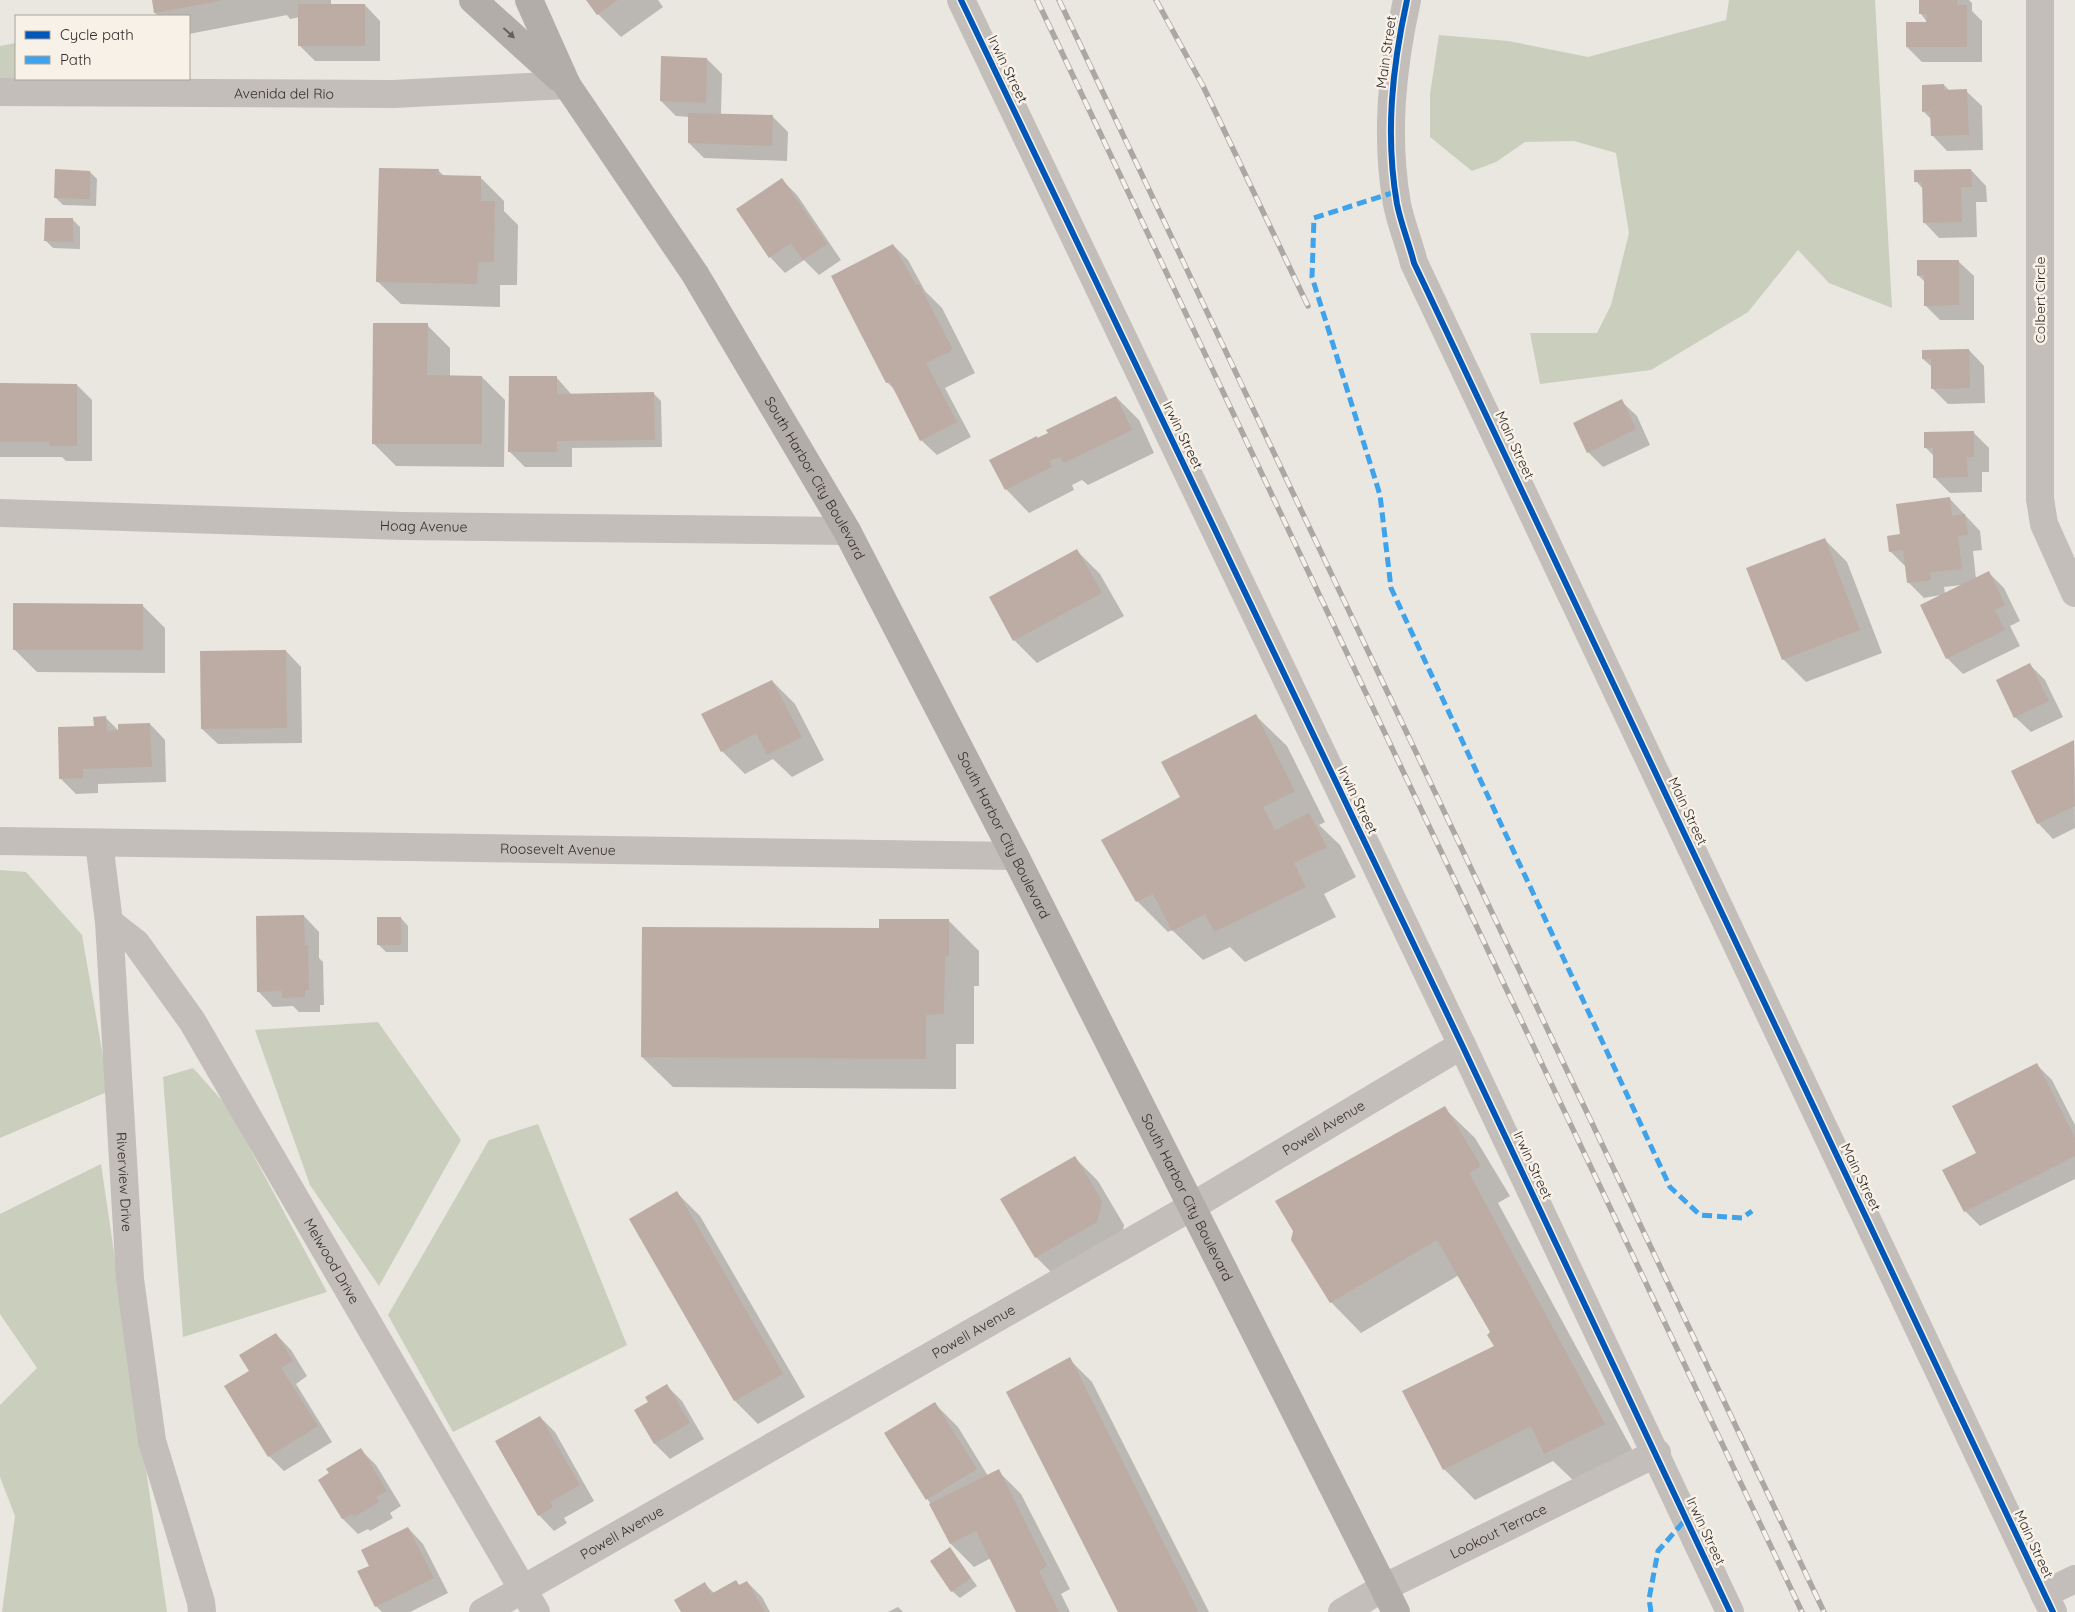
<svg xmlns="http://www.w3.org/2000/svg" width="2075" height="1612" viewBox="0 0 2075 1612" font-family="Quicksand,sans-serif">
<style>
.green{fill:#cacebc}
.shadow{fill:#0003;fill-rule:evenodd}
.building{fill:#bcaca4}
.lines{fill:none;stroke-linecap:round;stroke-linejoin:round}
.minor{stroke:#c3beba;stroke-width:28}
.major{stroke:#b2ada8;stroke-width:28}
.rail-casing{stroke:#aba7a4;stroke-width:5.5}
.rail{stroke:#f7f1e8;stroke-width:4;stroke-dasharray:11;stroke-linecap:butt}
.quiet{stroke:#3ea3eb;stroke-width:5;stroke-dasharray:10 5;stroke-linecap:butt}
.cycleway-casing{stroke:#f7f1e8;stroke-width:9}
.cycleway{stroke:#0057b8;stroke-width:6}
.oneway{fill:#66605b}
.labels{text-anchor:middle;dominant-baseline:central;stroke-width:5;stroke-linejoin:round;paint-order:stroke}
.street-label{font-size:14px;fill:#332c28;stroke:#f7f1e8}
</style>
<rect width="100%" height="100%" fill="#eae6e0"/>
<g class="green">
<path d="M1729,0H1875L1892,308L1829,283L1798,250L1748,312L1651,370L1540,384L1530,333H1597L1611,305L1629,233L1616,153L1574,141L1525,142L1496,162L1472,171L1430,137V94L1439,35L1508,41L1588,57L1726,20Z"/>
<path d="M16,43V79H146V84H0V46Z"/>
<path d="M0,870L26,872L82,935L109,1091L0,1138Z"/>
<path d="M378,1022L461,1140L379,1286L310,1185L255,1030Z"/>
<path d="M193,1068L227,1106L327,1292L183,1337L163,1077Z"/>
<path d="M538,1124L627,1345L453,1432L388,1315L489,1140Z"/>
<path d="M101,1164L167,1612H2L15,1516L0,1477V1405L37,1368L0,1314V1214Z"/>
</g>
<g class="shadow">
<path d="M153,0H331V5H365L380,21V61H315L299,45L300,17L290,19L287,15L189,34V16H159L155,13Z"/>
<path d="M588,0H658L663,7L621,37L598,14Z"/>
<path d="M1921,0H1969L1972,3V11L1982,21V62H1922L1907,47L1928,23L1921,14Z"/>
<path d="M707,59L722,74L721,115L772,116L788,132L787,161L704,158L689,143L690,117L676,116L661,101Z"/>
<path d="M1944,85L1950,91H1966L1982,106L1983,150L1947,151L1932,135V120L1924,112Z"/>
<path d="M438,170L445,177L481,178L504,201V211L518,225L517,285H500V307L401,304L377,281Z"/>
<path d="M1971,170L1986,186L1987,202H1976L1977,237L1939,238L1924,222L1923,189L1916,181Z"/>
<path d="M90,172L97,179L96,206L63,205L56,198Z"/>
<path d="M782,180L797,195L841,260L819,275L804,260L785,273L770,257L738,210Z"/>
<path d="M73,220L80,227V249L53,248L45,240Z"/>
<path d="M893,245L908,260L925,291L942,308L975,373L945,388L971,437L937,455L921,440L896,391L887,382Z"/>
<path d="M1958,261L1974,276V320H1940L1925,305V282L1918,275Z"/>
<path d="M427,325L450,348V377H482L505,400L504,467L396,466L373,443Z"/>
<path d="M1969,350L1984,366L1985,403L1948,404L1933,389L1932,367L1923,359Z"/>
<path d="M556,377L572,395L654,394L661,401L662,447L572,448V467H525L510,452Z"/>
<path d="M0,385H77L92,400V461H66L62,457H0Z"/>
<path d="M1116,397L1139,420L1154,453L1088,485L1082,480L1072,485L1074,490L1029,513L1006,489L991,460L1038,439Z"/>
<path d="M1621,401L1637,416L1650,445L1603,467L1588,452Z"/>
<path d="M1973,432L1989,448V472H1982V492L1950,493L1934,477V456L1925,447Z"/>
<path d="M1949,498L1980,531L1982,550L1973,551L1976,579L1989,573L2004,588L2020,621L2010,626L2020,646L1963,674L1947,658L1941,595L1924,598L1908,582L1906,567L1890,551L1901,535ZM1962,585L1945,594L1944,587Z"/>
<path d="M1824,539L1847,562L1882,653L1806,682L1783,659Z"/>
<path d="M1077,551L1100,574L1124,616L1037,663L1014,640Z"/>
<path d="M142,605L165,628V673L37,672L14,649Z"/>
<path d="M286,651L301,667L302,743L218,744L202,729Z"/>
<path d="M2030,665L2045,680L2063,717L2031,732L2015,717Z"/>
<path d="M772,681L795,704L824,760L792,777L773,759L745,774L722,751Z"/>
<path d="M1256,716L1287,746L1325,822L1319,825L1340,845L1356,877L1324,894L1336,917L1245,962L1230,947L1203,960L1172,930L1168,932L1137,901L1103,840L1182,797Z"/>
<path d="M105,717L119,731L150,724L165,740L166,782L98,784V793L76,794L60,778Z"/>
<path d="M2074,742L2075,828L2053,839L2038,823Z"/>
<path d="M304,916L319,932V958L323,962L324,1005H320V1012H299L293,1006L273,1007L258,991Z"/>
<path d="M401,918L408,926V952H386L378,944Z"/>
<path d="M949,921L979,951V986H974V1044H956V1089L673,1087L642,1057L881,929Z"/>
<path d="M2037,1065L2052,1080L2075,1125V1179L1980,1226L1965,1211L1977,1154Z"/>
<path d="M1444,1108L1475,1138L1510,1196L1498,1203L1635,1455L1576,1483L1553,1461L1475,1500L1444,1469L1495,1347L1492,1332L1459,1275L1361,1333L1331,1302Z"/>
<path d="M1075,1158L1098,1181L1124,1225L1120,1245L1059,1280L1036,1257L1002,1199Z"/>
<path d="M677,1193L700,1216L805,1397L758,1424L735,1401L631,1219Z"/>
<path d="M276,1334L291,1350L307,1376L296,1384L332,1442L284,1471L269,1456L251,1371Z"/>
<path d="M1069,1359L1092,1382L1209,1612H1120Z"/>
<path d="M667,1386L682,1401L704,1439L670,1459L655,1444L649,1402Z"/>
<path d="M935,1404L958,1427L988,1476L998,1471L1021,1494L1070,1589L1061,1594L1070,1612H1018L991,1558L974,1567L951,1544L930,1503L886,1433Z"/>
<path d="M540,1417L555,1432L594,1501L564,1518L567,1523L554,1531L539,1515Z"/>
<path d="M361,1450L376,1465L401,1506L390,1513L393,1518L370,1531L368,1529L358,1534L343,1519L319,1480Z"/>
<path d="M408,1528L423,1544L448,1593L410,1612H382L376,1606L370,1566Z"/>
<path d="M950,1549L977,1586L960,1598L952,1591Z"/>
<path d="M736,1581L740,1586L747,1582L762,1597L770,1612H683L705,1584L714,1593Z"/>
<path d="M898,1607L903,1612H888Z"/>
</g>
<g class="building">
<path d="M152,0H220V1L154,13Z"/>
<path d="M586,0H618L597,15Z"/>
<path d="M1919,0H1957V5H1967V47H1906V22H1926L1927,14H1919Z"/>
<rect x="298" y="4" width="67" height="42"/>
<path d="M661,56L707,58L706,103L660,101Z"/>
<path d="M1944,84V90L1967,89L1969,135L1931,136L1930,111L1922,112V85Z"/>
<path d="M688,113L773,115L772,146L688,143Z"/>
<path d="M379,168L439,169L438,175L481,176V201H495L494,262H478L477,284L376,282Z"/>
<path d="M55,169L90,171V199L54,198Z"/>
<path d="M1971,169L1972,187H1961L1962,222L1923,223L1922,182H1914V170Z"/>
<path d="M782,178L827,244L803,260L791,243L769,258L736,209Z"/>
<path d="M45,218H73V242L44,241Z"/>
<path d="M893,244L916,285L919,284L953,350L926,363L957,422L920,441L890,382L886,383L831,276Z"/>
<path d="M1917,260H1959V305L1924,306V275L1917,276Z"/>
<path d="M373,323H428L427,375L482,376V444H372Z"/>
<path d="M1969,349L1970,388L1931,389V359H1922V350Z"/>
<path d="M509,376H557V394L654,392L655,440L557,441V452H508Z"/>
<path d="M0,383L77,384V446H50L49,442H0Z"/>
<path d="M1116,396L1132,430L1064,463L1060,457L1049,461L1052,467L1005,490L989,460L1037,436V438L1048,433L1046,430Z"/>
<path d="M1622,399L1636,429L1587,453L1573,423Z"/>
<path d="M1974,431V457H1967L1968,477L1933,478V448H1924V432Z"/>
<path d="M1950,497L1952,516L1965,514L1968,535L1958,536L1962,569L1930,572L1931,580L1907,583L1903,550L1889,552L1887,536L1900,534L1896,504Z"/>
<path d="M1825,538L1860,630L1782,660L1746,568Z"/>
<path d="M1077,549L1102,593L1013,641L989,597Z"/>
<path d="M1989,571L2005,605L1995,610L2005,630L1946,659L1920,605Z"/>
<path d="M13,603L143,604V650H13Z"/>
<path d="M286,650L287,728L201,729L200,651Z"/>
<path d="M2030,663L2049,701L2014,718L1996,680Z"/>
<path d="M772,680L802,737L767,755L756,733L721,752L701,714Z"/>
<path d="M1256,714L1295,791L1263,807L1275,830L1309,813L1327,847L1294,863L1306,887L1214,932L1205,914L1172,931L1153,894L1136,902L1101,840L1180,797L1161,762Z"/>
<path d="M106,716L107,731L118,730V724L150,723L152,767L83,769V778L59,779L58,727L94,726L93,717Z"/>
<path d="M2074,740L2075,806L2037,824L2011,771Z"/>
<path d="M304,915L305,945H308L309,990H305V997L282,998V991L257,992L256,916Z"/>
<rect x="377" y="917" width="24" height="28"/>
<path d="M879,919H949V956H945L944,1014L926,1015V1059L641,1057L642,927L879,928Z"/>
<path d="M2037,1063L2075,1138V1156L1964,1212L1942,1170L1976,1153L1952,1106Z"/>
<path d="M1445,1106L1481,1166L1469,1173L1605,1424L1544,1454L1531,1426L1443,1470L1402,1391L1494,1346L1487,1335L1490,1332L1437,1240L1330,1303L1291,1240L1293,1231L1275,1201Z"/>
<path d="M1075,1156L1102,1201L1097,1222L1035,1258L1000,1199Z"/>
<path d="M677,1191L783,1374L734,1401L629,1219Z"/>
<path d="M276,1333L293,1361L281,1368L318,1426L268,1457L224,1386L249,1371L239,1355Z"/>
<path d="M1070,1357L1197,1609L1198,1612H1118L1006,1392Z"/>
<path d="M667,1384L690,1423L654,1444L634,1410L648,1402L645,1397Z"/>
<path d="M935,1402L977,1469L926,1500L884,1433Z"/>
<path d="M540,1416L580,1485L550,1502L553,1507L538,1516L495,1441Z"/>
<path d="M361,1448L387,1491L376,1497L379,1502L354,1517L352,1514L342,1519L318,1480L329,1473L326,1469Z"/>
<path d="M999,1469L1047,1566L1039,1571L1059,1612H1016L976,1531L950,1544L929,1504Z"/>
<path d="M408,1527L434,1578L375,1607L357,1571L369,1566L361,1550Z"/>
<path d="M950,1547L971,1578L951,1592L930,1561Z"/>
<path d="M736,1580L739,1585L747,1581L765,1612H681L674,1600L705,1582L711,1594Z"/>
</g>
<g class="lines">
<g class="minor">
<path d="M961,0L1462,1045L1730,1612"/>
<path d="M1407,0C1392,68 1385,135 1397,204C1401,224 1409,243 1414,263L2053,1612"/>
<path d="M2040,0V499L2044,524L2075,593"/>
<path id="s1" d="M0,92L394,94L567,85"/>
<path id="s2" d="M0,513L403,526L847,531"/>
<path id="s3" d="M0,841L1015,856"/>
<path id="s4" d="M99,843L109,922L130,1279L152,1441L201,1602L202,1612"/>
<path id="s5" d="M109,922L136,943L192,1021L536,1612"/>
<path d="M2044,1594L2075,1579"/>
<path id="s6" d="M483,1612L1191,1207L1462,1045"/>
<path id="s7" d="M1342,1612L1383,1588L1657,1453"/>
</g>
<g class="major">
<path d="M473,0L559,78"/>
<path id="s8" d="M529,0L567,85L695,274L847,531L1015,856L1396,1612"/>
</g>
<defs>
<g id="rail">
<path d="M1037,0L1802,1612"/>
<path d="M1059,0L1824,1612"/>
<path d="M1156,0L1203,86L1308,306"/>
</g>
</defs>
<use href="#rail" class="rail-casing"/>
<use href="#rail" class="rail"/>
<g class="quiet">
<path d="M1395,192L1314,218L1312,277L1380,495L1391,588L1670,1187L1700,1215L1742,1218L1752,1211"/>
<path d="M1651,1612L1649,1599L1658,1551L1687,1518"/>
</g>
<defs>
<g id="cycleway">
<path d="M961,0L1462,1045L1730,1612"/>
<path d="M1407,0C1392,68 1385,135 1397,204C1401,224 1409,243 1414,263L2053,1612"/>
</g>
</defs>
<use href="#cycleway" class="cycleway-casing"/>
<use href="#cycleway" class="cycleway"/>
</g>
<defs><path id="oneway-solid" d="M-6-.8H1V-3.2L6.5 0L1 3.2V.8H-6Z" transform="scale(1.25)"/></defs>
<use class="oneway" href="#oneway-solid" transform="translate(509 33) rotate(42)"/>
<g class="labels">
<g class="street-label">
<text transform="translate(1386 52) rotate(-82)">Main Street</text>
<text transform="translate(1008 69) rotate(64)">Irwin Street</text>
<text stroke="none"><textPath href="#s1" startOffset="284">Avenida del Rio</textPath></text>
<text transform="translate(2040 300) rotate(-90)">Colbert Circle</text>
<text transform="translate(1183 435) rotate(64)">Irwin Street</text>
<text transform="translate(1515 445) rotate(65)">Main Street</text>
<text stroke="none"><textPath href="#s8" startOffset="558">South Harbor City Boulevard</textPath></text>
<text stroke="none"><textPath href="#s2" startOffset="424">Hoag Avenue</textPath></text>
<text transform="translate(1358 800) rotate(64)">Irwin Street</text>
<text transform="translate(1688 811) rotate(65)">Main Street</text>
<text stroke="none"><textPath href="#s8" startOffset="962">South Harbor City Boulevard</textPath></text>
<text stroke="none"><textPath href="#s3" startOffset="558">Roosevelt Avenue</textPath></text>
<text stroke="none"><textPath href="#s6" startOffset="970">Powell Avenue</textPath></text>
<text transform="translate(1533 1165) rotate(65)">Irwin Street</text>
<text transform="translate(1861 1177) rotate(64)">Main Street</text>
<text stroke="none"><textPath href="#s4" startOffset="340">Riverview Drive</textPath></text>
<text stroke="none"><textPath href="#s8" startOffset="1368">South Harbor City Boulevard</textPath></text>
<text stroke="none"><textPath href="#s5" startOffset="408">Melwood Drive</textPath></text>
<text stroke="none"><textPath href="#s6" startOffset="565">Powell Avenue</textPath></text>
<text stroke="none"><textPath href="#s7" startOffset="176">Lookout Terrace</textPath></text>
<text transform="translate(1706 1531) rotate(65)">Irwin Street</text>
<text stroke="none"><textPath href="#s6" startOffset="160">Powell Avenue</textPath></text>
<text transform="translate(2034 1544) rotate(65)">Main Street</text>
</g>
</g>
<rect x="15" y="15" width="175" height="65" fill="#f7f1e8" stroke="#a9a29b"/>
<rect x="25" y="31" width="25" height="8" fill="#0057b8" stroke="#a9a29b"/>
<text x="60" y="40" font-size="15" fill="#332c28">Cycle path</text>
<rect x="25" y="56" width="25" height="8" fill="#3ea3eb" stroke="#a9a29b"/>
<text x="60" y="65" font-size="15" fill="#332c28">Path</text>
</svg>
